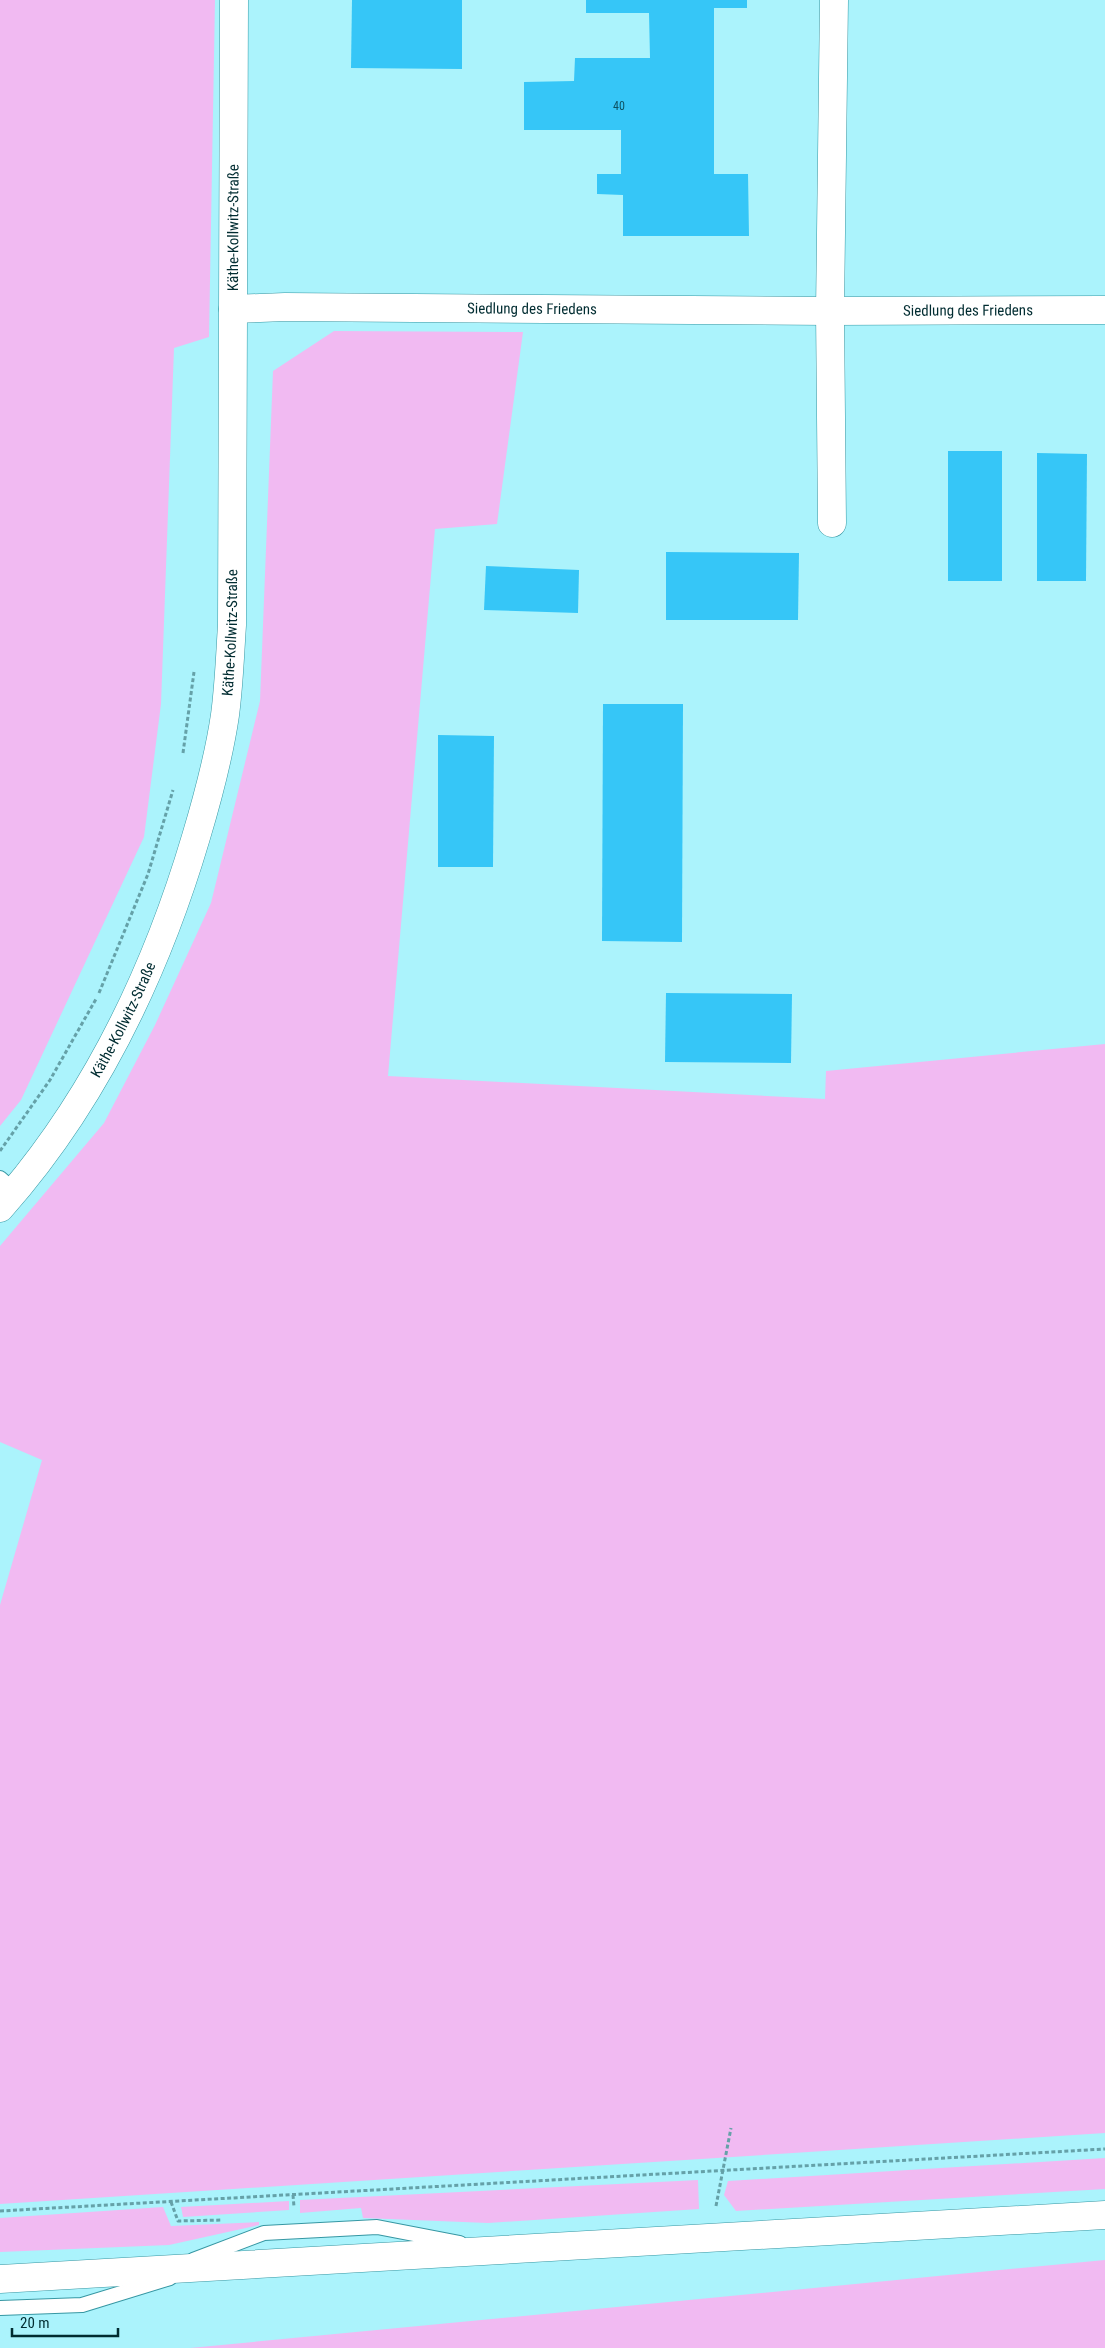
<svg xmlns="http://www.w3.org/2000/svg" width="1105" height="2348" viewBox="0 0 1105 2348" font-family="'Roboto Condensed',sans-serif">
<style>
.green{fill:#f1baf2}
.building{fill:#36c6f7}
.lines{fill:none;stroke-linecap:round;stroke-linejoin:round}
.service-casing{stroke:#3697a3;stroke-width:16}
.minor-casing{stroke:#3697a3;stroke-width:29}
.secondary-casing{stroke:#3697a3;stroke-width:29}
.primary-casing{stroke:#3697a3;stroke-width:29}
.path{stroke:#65a1a8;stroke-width:3;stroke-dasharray:4 2.5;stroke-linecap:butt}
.service{stroke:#fff;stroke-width:14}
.minor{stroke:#fff;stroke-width:28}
.secondary{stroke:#fff;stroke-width:28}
.primary{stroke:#fff;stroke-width:28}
.labels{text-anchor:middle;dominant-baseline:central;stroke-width:4.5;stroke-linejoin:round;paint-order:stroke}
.number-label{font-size:12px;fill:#0e5262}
.street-label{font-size:15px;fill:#012c31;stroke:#abf3fc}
</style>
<rect width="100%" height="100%" fill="#abf3fc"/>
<g class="green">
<path d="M0,0H215L209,337L174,348L161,704L144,837L21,1100L0,1126Z"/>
<path d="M334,331L523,332L497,524L435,529L388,1076L825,1099L826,1071L1105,1044V2133L0,2204V1605L42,1460L0,1442V1246L104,1123L155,1025L211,903L260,701L273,371Z"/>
<path d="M1105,2158V2189L736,2211L724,2195L728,2181Z"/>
<path d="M698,2180L699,2209L488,2223L363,2218L361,2208L300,2213V2200Z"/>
<path d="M289,2201V2210L183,2217L181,2207Z"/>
<path d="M163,2207L171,2226L259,2222V2225L169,2245L0,2252V2218Z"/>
<path d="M1105,2260V2348H190Z"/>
</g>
<g class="building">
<path d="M352,0H462V69L351,68Z"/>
<path d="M586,0H747V8H714V174H748L749,236H623V195L597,194V174H621V130H524V82L574,81L575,58H650L649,13H586Z"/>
<rect x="948" y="451" width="54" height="130"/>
<path d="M1037,453L1087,454L1086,581H1037Z"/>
<path d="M666,552L799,553L798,620H666Z"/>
<path d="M486,566L579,570L578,613L484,610Z"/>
<path d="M603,704H683L682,942L602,941Z"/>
<path d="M438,735L494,736L493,867H438Z"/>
<path d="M666,993L792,994L791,1063L665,1062Z"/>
</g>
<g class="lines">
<defs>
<g id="service">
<path d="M0,1178L15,1191"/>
<path d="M193,2260L264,2233L377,2227L460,2243"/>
<path d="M0,2308L82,2305L170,2278"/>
</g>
<g id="minor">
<path id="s1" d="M233,309L285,307L830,311L1105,310"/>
<path d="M832,523L830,311L834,0"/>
</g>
<g id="secondary">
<path id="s2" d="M0,1208C94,1102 156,972 196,837C208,797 219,756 225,715C229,685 230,655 232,625L234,0"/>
</g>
<path id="primary" d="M0,2279L1105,2215"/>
</defs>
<use href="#service" class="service-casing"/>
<use href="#minor" class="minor-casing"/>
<use href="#secondary" class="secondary-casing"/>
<use href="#primary" class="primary-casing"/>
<g class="path">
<path d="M183,753L194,672"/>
<path d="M99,993L148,874L173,790"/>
<path d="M0,1151L50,1080L96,999"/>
<path d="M293,2195L294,2207"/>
<path d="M171,2202L178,2221L222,2220"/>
<path d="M716,2206L731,2128"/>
<path d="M0,2211L1105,2149"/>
</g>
<use href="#service" class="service"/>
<use href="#minor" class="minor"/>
<use href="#secondary" class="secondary"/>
<use href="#primary" class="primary"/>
</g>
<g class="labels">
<g class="number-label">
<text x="619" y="106">40</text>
</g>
<g class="street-label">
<text stroke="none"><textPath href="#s2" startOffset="1036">Käthe-Kollwitz-Straße</textPath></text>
<text stroke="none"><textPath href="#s1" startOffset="299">Siedlung des Friedens</textPath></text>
<text stroke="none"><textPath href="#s1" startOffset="735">Siedlung des Friedens</textPath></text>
<text stroke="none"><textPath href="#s2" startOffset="631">Käthe-Kollwitz-Straße</textPath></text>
<text stroke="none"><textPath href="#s2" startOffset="226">Käthe-Kollwitz-Straße</textPath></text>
</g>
</g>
<path d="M12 2328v8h106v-8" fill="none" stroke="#012c31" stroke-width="2.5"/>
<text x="20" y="2328" font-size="15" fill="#012c31" stroke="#abf3fc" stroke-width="4" paint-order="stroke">20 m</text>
</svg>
